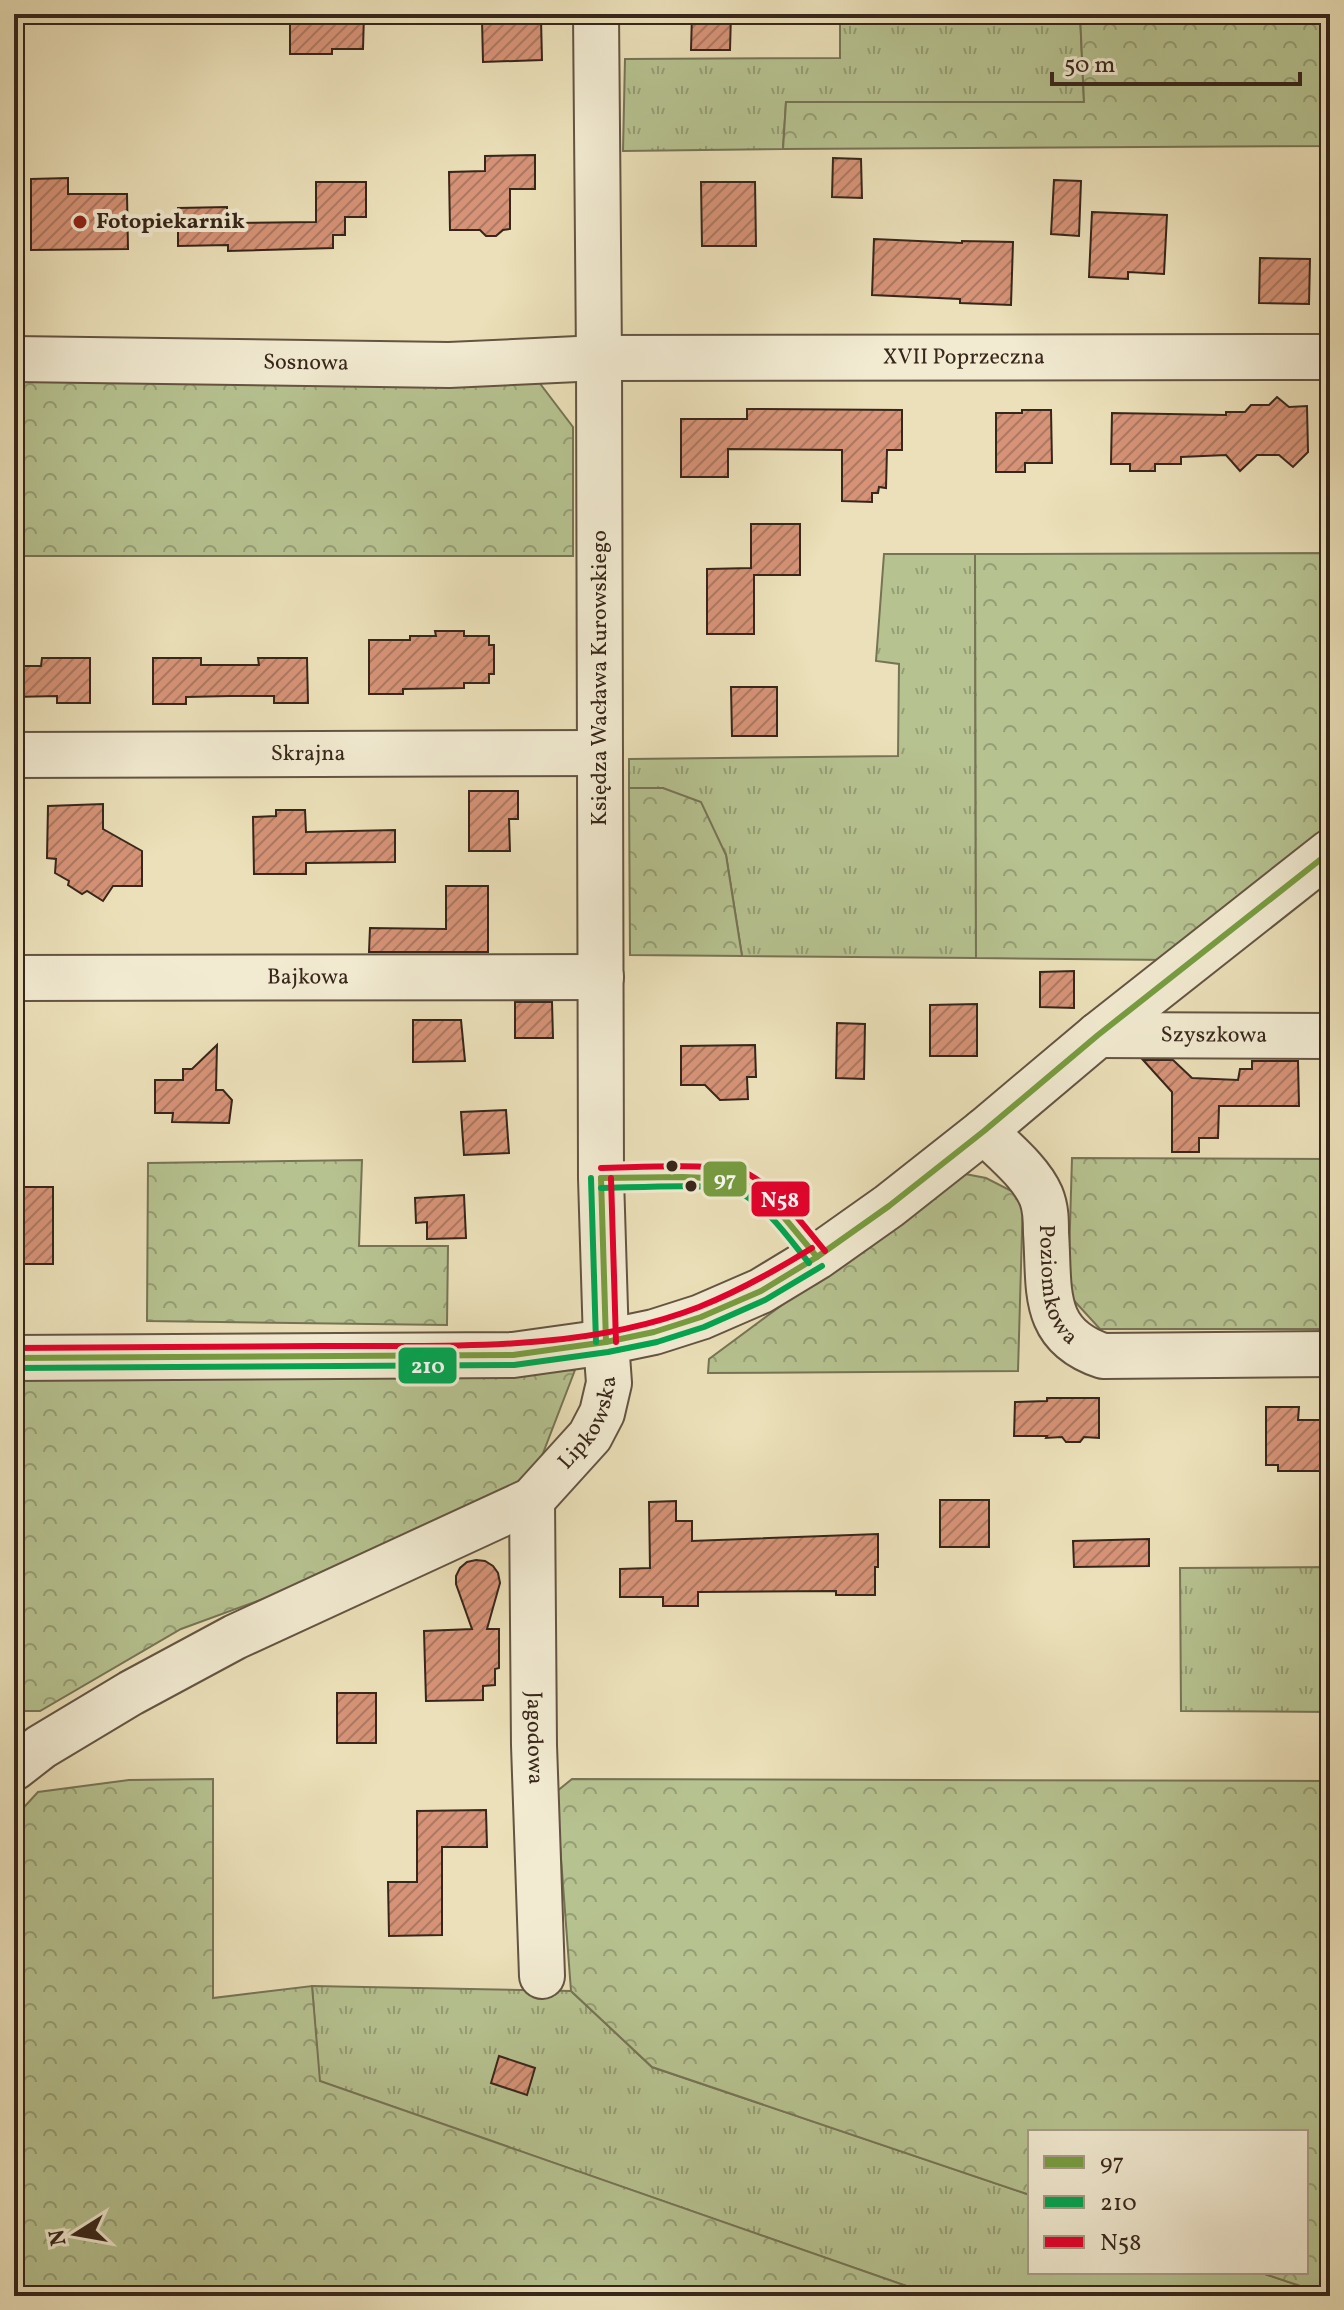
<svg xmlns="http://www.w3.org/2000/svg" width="1344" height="2310" viewBox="0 0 1344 2310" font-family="Vollkorn,serif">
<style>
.grass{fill:url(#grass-tufts);stroke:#767455;stroke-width:2}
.forest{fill:url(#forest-crowns);stroke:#767455;stroke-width:2}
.building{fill:url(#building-hatch);stroke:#37261a;stroke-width:2}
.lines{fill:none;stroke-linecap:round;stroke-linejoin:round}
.minor-casing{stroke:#645442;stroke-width:48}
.minor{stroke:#f2ebd2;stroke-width:44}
.bus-1-casing{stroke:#f2ebd2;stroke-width:12}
.bus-2-casing{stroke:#f2ebd2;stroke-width:12}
.bus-3-casing{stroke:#f2ebd2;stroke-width:12}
.bus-1{stroke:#779d40;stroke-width:6}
.bus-2{stroke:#00a651;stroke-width:6}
.bus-3{stroke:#e4002b;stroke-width:6}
.poi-dot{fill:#8f2418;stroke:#f2ebd2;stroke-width:3}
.bus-dot{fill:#37261a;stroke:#f2ebd2;stroke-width:3}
.labels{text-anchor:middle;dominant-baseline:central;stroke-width:8;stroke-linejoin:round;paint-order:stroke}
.poi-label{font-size:22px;font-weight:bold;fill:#37261a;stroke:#f2ebd2;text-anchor:start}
.street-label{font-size:22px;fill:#37261a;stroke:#f2ebd2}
.line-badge{stroke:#f2ebd2;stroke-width:3}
.badge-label{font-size:22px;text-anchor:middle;font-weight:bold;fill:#fff}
</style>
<defs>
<pattern id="grass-tufts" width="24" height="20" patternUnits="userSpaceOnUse" patternTransform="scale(2)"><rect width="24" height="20" fill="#b6c290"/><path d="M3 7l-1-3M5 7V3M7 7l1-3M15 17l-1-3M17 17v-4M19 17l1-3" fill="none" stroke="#959d75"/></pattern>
<pattern id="forest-crowns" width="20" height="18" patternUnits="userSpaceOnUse" patternTransform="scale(2)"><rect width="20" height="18" fill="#b6c290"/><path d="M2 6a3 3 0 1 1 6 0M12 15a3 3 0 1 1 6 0" fill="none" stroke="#959d75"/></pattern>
<pattern id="building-hatch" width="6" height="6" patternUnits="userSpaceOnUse" patternTransform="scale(2)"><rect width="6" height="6" fill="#d69377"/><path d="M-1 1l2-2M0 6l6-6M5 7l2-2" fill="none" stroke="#ae7861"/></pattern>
</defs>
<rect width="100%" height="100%" fill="#ebe0b9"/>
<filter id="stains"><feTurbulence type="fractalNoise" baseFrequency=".0025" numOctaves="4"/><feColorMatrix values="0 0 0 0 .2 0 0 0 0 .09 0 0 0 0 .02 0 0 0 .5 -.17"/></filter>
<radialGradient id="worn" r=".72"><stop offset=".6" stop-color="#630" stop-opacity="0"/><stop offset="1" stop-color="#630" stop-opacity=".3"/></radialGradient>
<g class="grass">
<path d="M840,14H1080L1084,102H786L783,149L623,151L625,59L840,58Z"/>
<path d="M884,554H975L976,958L742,956L726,855L663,788H629V759L898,756L899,664L876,661Z"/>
<path d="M1330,1567V1712L1181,1711L1180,1568Z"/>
<path d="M312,1986L571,1991L652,2067L1030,2195V2272H1259L1330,2296H935L319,2081Z"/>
</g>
<g class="forest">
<path d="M1080,14H1330V146L783,149L786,102H1084Z"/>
<path d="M14,376L538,381L573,427V556H14Z"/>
<path d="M1330,553V835L1171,960L976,958L975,554Z"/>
<path d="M629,788H663L701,802L726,855L742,956L630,955Z"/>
<path d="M1072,1158L1330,1159V1329H1100L1068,1294Z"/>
<path d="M362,1160L359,1246H448L447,1325L147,1321L148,1163Z"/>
<path d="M960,1173L986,1178L1023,1197L1018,1371L708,1373L709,1359Z"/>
<path d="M575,1370L535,1474L342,1570L181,1629L40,1711H14V1373Z"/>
<path d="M213,1779V1998L312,1986L320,2081L935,2296H14V1818L38,1792L129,1780Z"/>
<path d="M572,1779L1330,1781V2296L1259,2272H1306V2132H1030V2195L652,2067L571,1991L556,1792Z"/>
</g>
<g class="building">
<path d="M290,14H364L363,49H332V54H290Z"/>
<path d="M692,14H731L730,50H691Z"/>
<path d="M541,19L542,60L483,62L482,20Z"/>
<path d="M535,155V189H510V229L503,230L496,236H486L480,230H450L449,172L485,171V156Z"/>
<path d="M833,158L861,159L862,198L832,197Z"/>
<path d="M68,178V194H127L128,249L31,250V179Z"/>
<path d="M1054,180L1081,181L1079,236L1051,234Z"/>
<path d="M316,182H366V217H345V235H333V248L228,251V245L178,246V208L227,207V223L316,222Z"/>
<path d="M701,182H755L756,246H702Z"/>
<path d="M1092,212L1167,215L1164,274L1128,272V279L1089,277Z"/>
<path d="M874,239L962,243V241L1013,242L1011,305L960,303V299L872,295Z"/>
<path d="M1260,258L1310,259L1309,304L1259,303Z"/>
<path d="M1277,397L1289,407L1307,406L1308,452L1293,467L1279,455H1257L1240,471L1226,455L1181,457V464H1155V471H1130V464H1111L1112,413L1226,415V412H1245L1251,405H1269Z"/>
<path d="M747,409L902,410V450H887L886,488L879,487L878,493H872V502L842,501V450L728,449V477H681V419H747Z"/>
<path d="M1022,410H1051L1052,463H1025V472H996V413H1022Z"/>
<path d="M751,524H800V575H754V634H707V569L751,568Z"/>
<path d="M435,631H464V636H489V645H494V674H489V683H464V688L403,689V694H369V640H410V636H436Z"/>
<path d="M42,658H90V703H57V696L14,697V666H41Z"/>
<path d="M153,658H201V665H259L258,658H307L308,703H274V696H230L186,697V704H153Z"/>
<path d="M731,687H777V736H732Z"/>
<path d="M469,791H518V819H509L510,851H469Z"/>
<path d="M103,804V829L142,851V886H113L103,901L87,891L82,894L68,885L69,881L55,873L56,859L47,858L48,806Z"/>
<path d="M276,810H305L306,832L395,830V862L306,863V874H254L253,817L276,816Z"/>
<path d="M446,886H488V952H369L370,928L446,929Z"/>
<path d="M1074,971V1008L1040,1007V972Z"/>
<path d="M515,1002H552L553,1038H515Z"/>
<path d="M977,1004V1056H930V1005Z"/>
<path d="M413,1020H461L465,1061L413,1062Z"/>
<path d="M837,1023L865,1024L864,1079L836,1078Z"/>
<path d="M217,1045L216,1090H223L232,1100L229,1123L172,1122L173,1113H155V1080H183V1069H192Z"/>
<path d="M755,1045L756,1077H747L748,1099L720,1100L705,1085H681V1046Z"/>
<path d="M1143,1060H1173L1192,1078L1238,1080L1240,1069H1252V1061H1298L1299,1106H1219L1218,1138H1199V1152H1172V1092Z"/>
<path d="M506,1110L509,1153L464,1155L461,1112Z"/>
<rect x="14" y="1187" width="39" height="77"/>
<path d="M464,1195L466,1238L427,1239V1222L416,1223L415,1198Z"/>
<path d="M1047,1398H1099V1438L1084,1437L1080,1442H1066L1062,1437L1046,1438L1047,1436H1014L1015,1402L1047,1401Z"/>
<path d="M1266,1407H1299L1298,1420H1329V1471H1278V1465H1266Z"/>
<rect x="940" y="1500" width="49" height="47"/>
<path d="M676,1501V1521H692V1541L878,1534V1567H875V1595H836V1591L698,1592V1606H663V1597H620V1569L650,1568L649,1502Z"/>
<path d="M1149,1539V1566L1074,1567L1073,1541Z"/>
<path d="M476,1560L485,1561L493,1566L498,1573L500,1583L487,1629H499V1668L495,1669V1685L483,1686V1700L426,1701L424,1631L472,1629L456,1584V1576L460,1568L467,1562Z"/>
<rect x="337" y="1693" width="39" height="50"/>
<path d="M486,1810L487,1847H442V1935L389,1936L388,1882H417V1811Z"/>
<path d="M499,2056L535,2068L527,2095L491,2083Z"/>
</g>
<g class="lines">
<defs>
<g id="minor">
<path id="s1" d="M14,359L449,365L599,358L1330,357"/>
<path id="s2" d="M14,755L600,753"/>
<path id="s3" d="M14,978L601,977"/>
<path id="s4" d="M1098,1035L1330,1036"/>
<path id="s5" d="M984,1131C1003,1150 1030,1171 1041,1196C1046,1208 1046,1221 1046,1233C1050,1289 1040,1335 1103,1356L1330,1354"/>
<path d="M14,1358L513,1355L606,1342L654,1332L701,1317L761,1291L817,1257L889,1206L984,1131L1098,1035L1330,852"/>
<path id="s6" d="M532,1500L534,1745L542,1976"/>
<path id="s7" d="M14,1768L41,1747L131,1693L235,1637L532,1500L590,1436L602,1413L609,1383L606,1342L601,1178L599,358L596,14"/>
</g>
</defs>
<use href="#minor" class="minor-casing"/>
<use href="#minor" class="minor"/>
<defs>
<g id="bus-1">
<path d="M601,1178L683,1177L731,1179L744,1183L777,1209L817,1257"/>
<path d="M601,1178L606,1342"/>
<path d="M14,1358L513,1355L606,1342L654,1332L701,1317L761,1291L817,1257L889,1206L984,1131L1098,1035L1330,852"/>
</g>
<g id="bus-2">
<path d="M591,1178L596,1342"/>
<path d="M601,1188C628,1188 720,1182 739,1192C767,1206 790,1240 809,1263"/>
<path d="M14,1368L514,1365L608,1352L657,1342L704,1327L765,1300L822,1266"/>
</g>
<g id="bus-3">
<path d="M601,1168C632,1168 727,1161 750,1175C781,1193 802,1224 825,1251"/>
<path d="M611,1178L616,1342"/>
<path d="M14,1348C117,1347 220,1347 323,1346C447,1345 581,1353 699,1307C739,1291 775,1271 812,1248"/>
</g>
</defs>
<use href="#bus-1" class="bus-1-casing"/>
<use href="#bus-2" class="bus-2-casing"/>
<use href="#bus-3" class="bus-3-casing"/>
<use href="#bus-1" class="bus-1"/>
<use href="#bus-2" class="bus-2"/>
<use href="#bus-3" class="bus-3"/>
</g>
<circle class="poi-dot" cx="80" cy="222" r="8"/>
<g class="bus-dot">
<circle cx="672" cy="1166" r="7"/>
<circle cx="691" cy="1186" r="7"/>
</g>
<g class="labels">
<g class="poi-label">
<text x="96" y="222">Fotopiekarnik</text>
</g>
<g class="street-label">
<text stroke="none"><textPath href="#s1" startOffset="950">XVII Poprzeczna</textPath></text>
<text stroke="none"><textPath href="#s1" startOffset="292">Sosnowa</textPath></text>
<text transform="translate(600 678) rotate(-90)">Księdza Wacława Kurowskiego</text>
<text stroke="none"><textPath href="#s2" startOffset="294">Skrajna</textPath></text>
<text stroke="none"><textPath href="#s3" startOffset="294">Bajkowa</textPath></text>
<text stroke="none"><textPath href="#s4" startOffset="116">Szyszkowa</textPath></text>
<text stroke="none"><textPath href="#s5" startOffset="178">Poziomkowa</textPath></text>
<text stroke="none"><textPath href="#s7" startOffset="682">Lipkowska</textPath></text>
<text stroke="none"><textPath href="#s6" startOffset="238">Jagodowa</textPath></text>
</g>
</g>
<g class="line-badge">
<rect x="702" y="1160" width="46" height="38" rx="8" fill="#779d40"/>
<rect x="750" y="1180" width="61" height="38" rx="8" fill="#e4002b"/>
<rect x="397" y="1346" width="61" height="39" rx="8" fill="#00a651"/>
</g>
<g class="badge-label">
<text x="725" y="1186">97</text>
<text x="780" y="1207">N58</text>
<text x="428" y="1373">210</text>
</g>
<rect width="1344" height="2310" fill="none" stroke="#ebe0b9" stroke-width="48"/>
<rect x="16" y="16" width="1312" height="2278" fill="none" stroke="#37261a" stroke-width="4"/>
<rect x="24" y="24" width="1296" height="2262" fill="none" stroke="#37261a" stroke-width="2"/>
<rect x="1028" y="2130" width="280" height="144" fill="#f2ebd2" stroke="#a79c88" stroke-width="2"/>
<rect x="1044" y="2156" width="40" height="12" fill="#779d40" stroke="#a79c88" stroke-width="2"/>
<text x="1100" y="2170" font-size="24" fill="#37261a">97</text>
<rect x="1044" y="2196" width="40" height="12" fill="#00a651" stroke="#a79c88" stroke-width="2"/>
<text x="1100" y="2210" font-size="24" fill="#37261a">210</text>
<rect x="1044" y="2236" width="40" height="12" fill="#e4002b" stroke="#a79c88" stroke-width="2"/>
<text x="1100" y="2250" font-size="24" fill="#37261a">N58</text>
<g transform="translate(76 2234) rotate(259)" stroke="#f2ebd2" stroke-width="6" paint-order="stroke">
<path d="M0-6L14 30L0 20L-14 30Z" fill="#37261a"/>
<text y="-12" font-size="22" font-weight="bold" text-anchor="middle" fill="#37261a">N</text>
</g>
<path d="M1052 72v12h248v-12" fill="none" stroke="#37261a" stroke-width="4"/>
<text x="1064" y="72" font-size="24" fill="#37261a" stroke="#f2ebd2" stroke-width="6" paint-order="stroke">50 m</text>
<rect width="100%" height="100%" filter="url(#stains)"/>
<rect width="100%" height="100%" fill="url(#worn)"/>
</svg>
